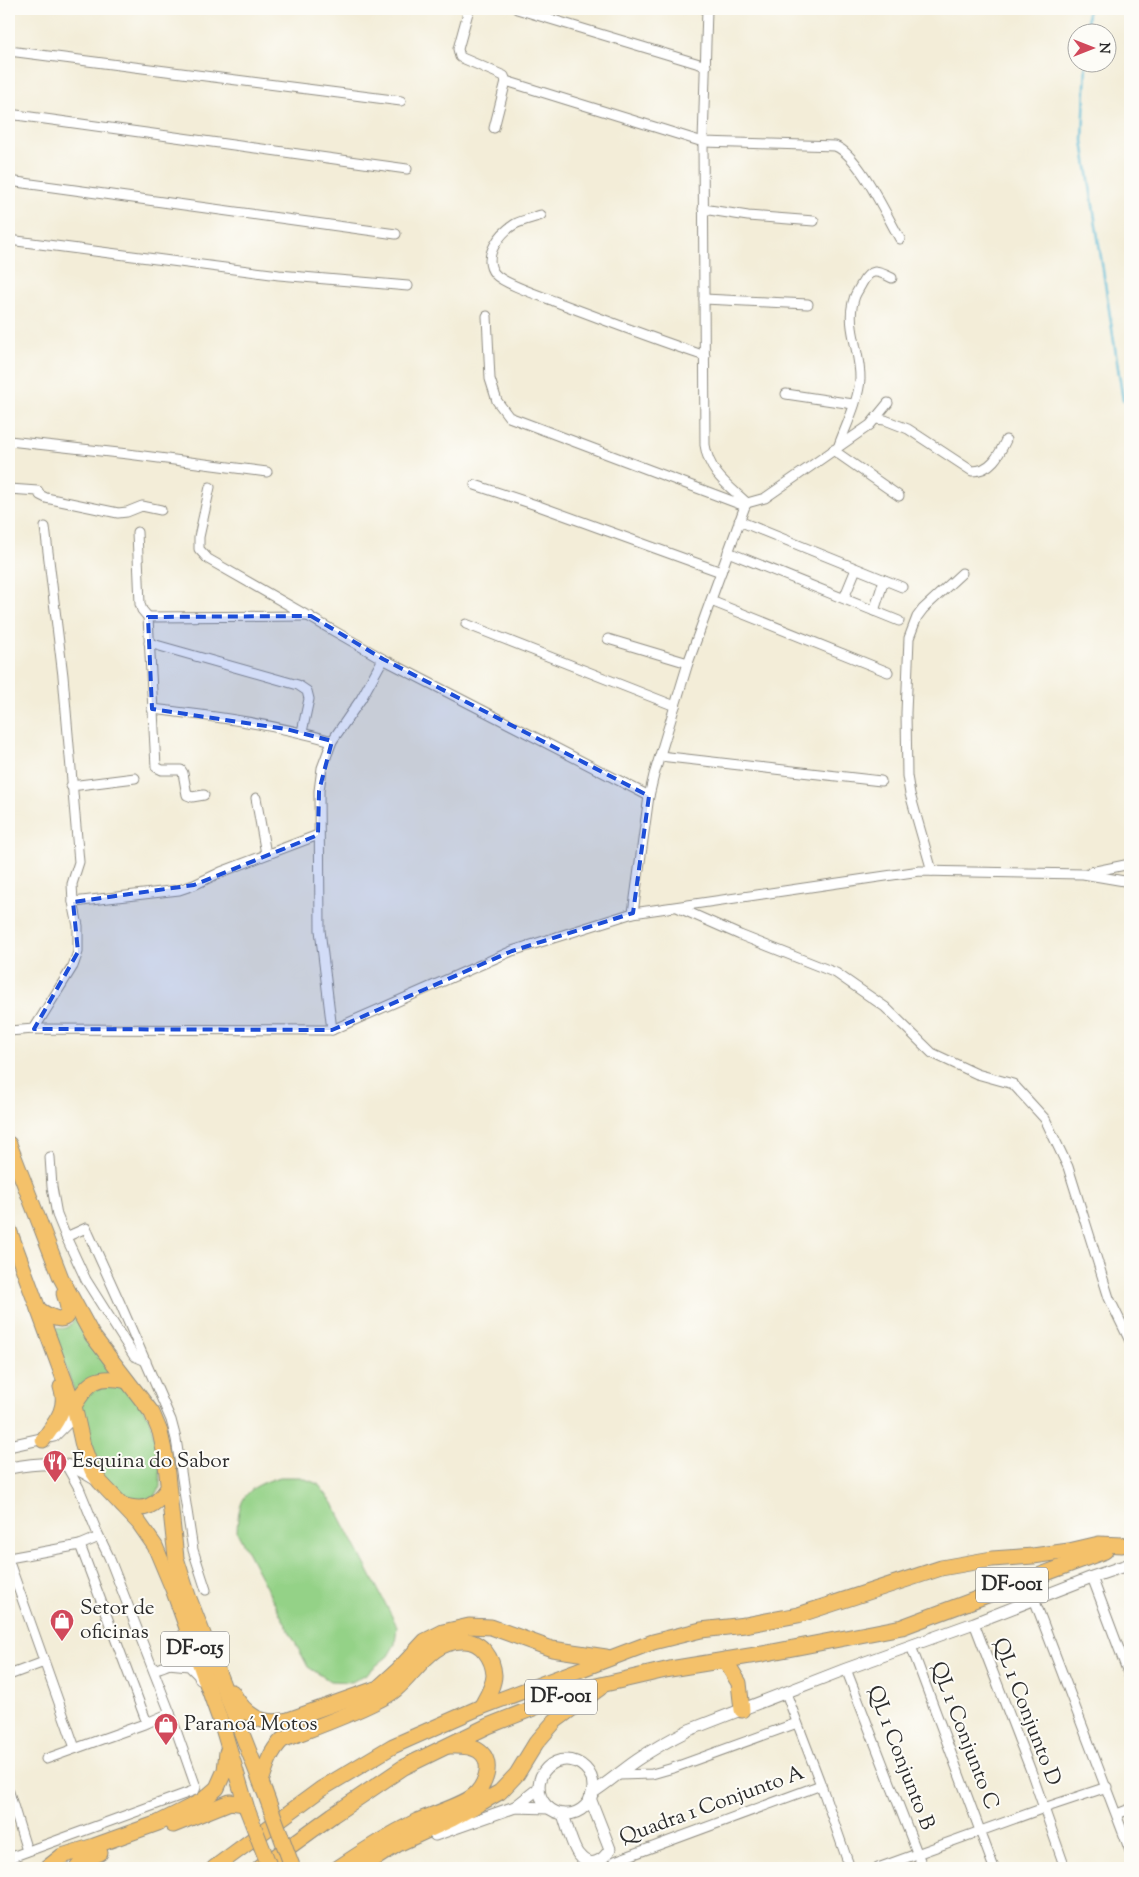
<svg xmlns="http://www.w3.org/2000/svg" width="1139" height="1877" viewBox="0 0 1139 1877" font-family="'Sorts Mill Goudy',serif">
<style>
.green{fill:#94d287;stroke:#607e59}
.lines{fill:none;stroke-linecap:round;stroke-linejoin:round}
.stream{stroke:#54b7d3;stroke-width:2.5}
.minor-casing{stroke:#8f8c82;stroke-width:11}
.tertiary-casing{stroke:#8f8c82;stroke-width:13}
.primary-casing{stroke:#8f8c82;stroke-width:17}
.minor{stroke:#fff;stroke-width:9}
.tertiary{stroke:#fff;stroke-width:11}
.primary{stroke:#f4c16b;stroke-width:15}
.primary-bridge-casing{stroke:#8f8c82;stroke-width:17;stroke-linecap:butt}
.primary-bridge{stroke:#f4c16b;stroke-width:15}
.marked{fill:#1d4ed8;fill-opacity:0.2;stroke:#1d4ed8;stroke-width:4;stroke-dasharray:10 6;stroke-linejoin:round}
.labels{text-anchor:middle;dominant-baseline:central;stroke-width:4;stroke-linejoin:round;paint-order:stroke}
.shield{fill:#fdfcf7;stroke:#6a6a68;stroke-width:1}
.shield-label{font-size:20px;font-weight:bold;fill:#2b2b2b}
.poi-label{font-size:21px;fill:#2b2b2b;stroke:#fdfcf7;text-anchor:start}
.street-label{font-size:21px;fill:#2b2b2b;stroke:#fdfcf7}
</style>
<rect width="100%" height="100%" fill="#fdfcf7"/>
<filter id="ink" filterUnits="userSpaceOnUse"><feTurbulence type="fractalNoise" baseFrequency=".02" numOctaves="2"/><feDisplacementMap in="SourceGraphic" scale="10" xChannelSelector="R" yChannelSelector="G"/><feConvolveMatrix kernelMatrix="1 2 1 2 8 2 1 2 1" color-interpolation-filters="sRGB"/></filter>
<filter id="wash" filterUnits="userSpaceOnUse"><feTurbulence type="fractalNoise" baseFrequency=".0096" numOctaves="4" result="noise"/><feDisplacementMap in="SourceGraphic" scale="20" xChannelSelector="R" yChannelSelector="G"/><feGaussianBlur stdDeviation="1.12" result="paint"/><feColorMatrix in="noise" values="0 0 0 0 0 0 0 0 0 0 0 0 0 0 0 0 0 1.4 0 .05"/><feComposite in="paint" operator="in"/></filter>
<g filter="url(#wash)">
<rect width="100%" height="100%" fill="#f3edd8"/>
<g class="green">
<path d="M75,1313L115,1376L76,1396L51,1327C66,1330 72,1329 75,1313Z"/>
<path d="M94,1385H126L148,1415L160,1455V1487L155,1497L142,1505L124,1503L102,1481L77,1408Z"/>
<path d="M280,1477H300L318,1484L333,1503L397,1626L395,1644L388,1656L366,1674L352,1682L330,1681L308,1667L237,1532C238,1496 247,1487 280,1477Z"/>
</g>
<g class="lines">
<g class="stream">
<path d="M1087,32L1088,9"/>
<path d="M1086,62L1083,141L1123,400"/>
</g>
</g>
</g>
<g filter="url(#ink)">
<g class="lines">
<defs>
<g id="minor">
<path d="M469,9L458,49L460,57L504,76L506,81L703,142L835,146C859,155 886,215 900,239"/>
<path d="M517,9L706,66"/>
<path d="M707,9L703,142L705,445C709,473 728,485 747,503"/>
<path d="M9,51L401,101"/>
<path d="M9,114L407,169"/>
<path d="M494,128L506,81"/>
<path d="M9,181L396,234"/>
<path d="M703,209L748,216L814,221"/>
<path d="M541,215C533,218 523,220 515,224C500,233 481,257 495,274C504,284 541,296 554,301C604,320 654,339 705,356"/>
<path d="M9,240L279,275L408,286"/>
<path d="M704,299L808,304"/>
<path d="M487,316L490,379L497,401L509,417L745,506"/>
<path d="M786,394L853,404"/>
<path d="M876,419L885,420L908,429L972,471C991,471 999,455 1006,440"/>
<path d="M9,441L128,454L267,472"/>
<path d="M839,445C846,426 859,399 860,379C861,353 845,325 854,299C855,294 859,289 861,285C870,268 876,270 892,278"/>
<path d="M833,450L899,496"/>
<path d="M475,485L536,505L721,572"/>
<path d="M210,487L199,537V549L208,559L383,659L649,796"/>
<path d="M9,489L38,491L40,495L46,498L118,513L127,512L142,506L161,510"/>
<path d="M739,521L902,587"/>
<path d="M137,532L140,604L142,610L148,617L156,767L162,770H181L183,773L187,795L192,797L204,795"/>
<path d="M728,552L899,621"/>
<path d="M844,598L856,569"/>
<path d="M711,601L888,672"/>
<path d="M874,611L884,580"/>
<path d="M148,617L310,616"/>
<path d="M466,624L675,706"/>
<path d="M608,639L688,663"/>
<path d="M149,643L298,685L307,691L309,699L302,732"/>
<path d="M152,709C212,716 273,724 332,741"/>
<path d="M660,756L881,781"/>
<path d="M71,786L135,778"/>
<path d="M256,798L266,854"/>
<path d="M932,871L910,794L907,776L906,713L909,638L917,617L923,609L962,573"/>
<path d="M1091,872L1130,864"/>
<path d="M73,902L179,890L194,885L221,872L318,835"/>
<path d="M679,908L740,935L836,973L885,1007L932,1053L977,1074L1013,1084L1045,1119L1068,1167L1109,1298L1130,1341"/>
<path d="M633,913L649,796L654,775L688,663L745,506L747,503L765,498L870,425L888,403"/>
<path d="M34,1029L73,966L78,952V926L73,902L72,884L79,862L63,676L45,527"/>
<path d="M332,1030L320,930L319,791L322,768L332,741L361,699L383,659"/>
<path d="M9,1031L34,1029L332,1030L512,951L633,913L920,871L1083,874L1130,882"/>
<path d="M50,1157L52,1187L57,1215L66,1237L86,1280L134,1356L146,1361"/>
<path d="M66,1237L86,1228L120,1303L171,1420L176,1439L193,1550L206,1590"/>
<path d="M80,1545L147,1723"/>
<path d="M9,1558L80,1545L99,1537"/>
<path d="M9,1562L75,1748"/>
<path d="M1092,1577L1130,1678"/>
<path d="M1034,1599L1130,1851"/>
<path d="M974,1623L1031,1771L1065,1868"/>
<path d="M911,1646L994,1868"/>
<path d="M168,1664L189,1666L198,1675L200,1680"/>
<path d="M846,1669L923,1868"/>
<path d="M154,1670C175,1662 187,1660 183,1634"/>
<path d="M9,1675L44,1662"/>
<path d="M786,1693L821,1785L850,1868"/>
<path d="M46,1759L147,1723L170,1713"/>
<path d="M619,1775L652,1774L673,1768L797,1723"/>
<path d="M9,1792L27,1851"/>
<path d="M1117,1814L1130,1809"/>
<path d="M9,1858L190,1792L195,1790L196,1787L170,1713L109,1557L97,1532L79,1488L66,1465"/>
<path d="M615,1861L821,1785"/>
<path d="M878,1868L1044,1808L1107,1787"/>
</g>
<g id="tertiary">
<path d="M9,1446L54,1436L69,1421L74,1406"/>
<path d="M9,1468C26,1465 48,1462 65,1465C77,1467 88,1475 98,1481"/>
<circle cx="566" cy="1787" r="27"/>
<path d="M592,1793C608,1783 621,1771 637,1760C653,1749 671,1739 689,1730L846,1669L974,1623L1092,1577L1130,1564"/>
<path d="M515,1807L539,1788"/>
<path d="M563,1814C566,1823 573,1849 579,1855C590,1869 603,1861 610,1849L590,1798"/>
<path d="M435,1835L515,1807L549,1808"/>
</g>
<g id="primary">
<path d="M9,1144L61,1278L92,1335L152,1413L160,1432L165,1455L176,1558L188,1596L264,1790"/>
<path d="M9,1230L74,1406L83,1446L92,1470L100,1482L139,1523L155,1546L173,1589L223,1728L247,1809"/>
<path d="M38,1309C45,1314 67,1328 68,1310C68,1304 65,1298 64,1293"/>
<path d="M74,1406C89,1381 97,1374 127,1381"/>
<path d="M43,1440C55,1423 69,1408 61,1387"/>
<path d="M122,1505C145,1512 155,1507 168,1488"/>
<path d="M725,1660L739,1683L742,1710"/>
<path d="M232,1692C246,1716 261,1726 288,1720L378,1688L398,1670L425,1641L443,1632L469,1626L491,1627L552,1649L606,1657"/>
<path d="M261,1782C266,1766 270,1752 282,1740C313,1728 345,1717 375,1702C381,1699 389,1695 395,1690C417,1672 431,1640 464,1641C482,1641 493,1659 494,1675C494,1686 486,1698 481,1707"/>
<path d="M173,1825L230,1802L245,1804"/>
<path d="M47,1868L62,1856L94,1846L158,1823L202,1801L217,1788L225,1770L227,1752"/>
<path d="M77,1868L84,1860L100,1853"/>
<path d="M214,1868L321,1789L393,1746L481,1707L653,1642L701,1630L745,1625L798,1615L941,1568L992,1559L1033,1556L1069,1551L1099,1544L1122,1545"/>
<path d="M260,1868L333,1815L404,1767L488,1726L579,1690L670,1669L762,1654L902,1627L1105,1551"/>
<path d="M338,1868C363,1851 389,1835 417,1821C431,1815 462,1805 472,1797C485,1787 495,1762 479,1751C471,1745 458,1746 449,1746"/>
<path d="M360,1868L398,1844L452,1819L500,1792L517,1774L536,1743L555,1721L600,1688"/>
</g>
</defs>
<use href="#minor" class="minor-casing"/>
<use href="#tertiary" class="tertiary-casing"/>
<use href="#primary" class="primary-casing"/>
<use href="#minor" class="minor"/>
<use href="#tertiary" class="tertiary"/>
<use href="#primary" class="primary"/>
<defs>
<g id="primary-bridge">
<path d="M264,1790L292,1866"/>
<path d="M247,1809L270,1868"/>
</g>
</defs>
<use href="#primary-bridge" class="primary-bridge-casing"/>
<use href="#primary-bridge" class="primary-bridge"/>
</g>
</g>
<path class="marked" d="M311,616L383,659L649,796L633,913L512,951L332,1030L34,1029L78,952L73,902L194,885L318,835L319,791L332,741L286,729L152,709L148,617Z"/>
<defs>
<symbol id="restaurant-pin" viewBox="-11 -11 22 30"><path d="M0 17L-7.5 6A9.5 9.5 0 1 1 7.5 6Z" fill="#d1495b" stroke="#fdfcf7"/><path d="M-5-6h1v4h1v-4h1v4h1v-4h1v5L-1.5 .5V6h-2V.5L-5-1ZM5-6V6H3V1.5H1.5Q1.5-4 5-6Z" fill="#fff"/></symbol>
<symbol id="shop-pin" viewBox="-11 -11 22 30"><path d="M0 17L-7.5 6A9.5 9.5 0 1 1 7.5 6Z" fill="#d1495b" stroke="#fdfcf7"/><path d="M-5-2.5h2.3a2.7 3.5 0 0 1 5.4 0H5L5.5 6h-11ZM-1.5-2.5h3a1.5 2.3 0 0 0-3 0Z" fill="#fff"/></symbol>
</defs>
<g fill-rule="evenodd">
<use href="#restaurant-pin" x="41" y="1448" width="28" height="38"/>
<use href="#shop-pin" x="48" y="1607" width="28" height="38"/>
<use href="#shop-pin" x="152" y="1711" width="28" height="38"/>
</g>
<g class="labels">
<g class="shield">
<rect x="976" y="1567.5" width="72" height="35" rx="4"/>
<rect x="161" y="1631.5" width="68" height="35" rx="4"/>
<rect x="525" y="1679.5" width="72" height="35" rx="4"/>
</g>
<g class="shield-label">
<text x="1012" y="1585">DF-001</text>
<text x="195" y="1649">DF-015</text>
<text x="561" y="1697">DF-001</text>
</g>
<g class="poi-label">
<text x="72" y="1462">Esquina do Sabor</text>
<text x="80" y="1609">Setor de<tspan x="80" dy="24">oficinas</tspan></text>
<text x="184" y="1725">Paranoá Motos</text>
</g>
<g class="street-label">
<text transform="translate(1026 1712) rotate(69)">QL 1 Conjunto D</text>
<text transform="translate(964 1736) rotate(69)">QL 1 Conjunto C</text>
<text transform="translate(900 1758) rotate(69)">QL 1 Conjunto B</text>
<text transform="translate(712 1806) rotate(-20)">Quadra 1 Conjunto A</text>
</g>
</g>
<rect width="1139" height="1877" fill="none" stroke="#fdfcf7" stroke-width="30"/>
<g transform="translate(1092 48) rotate(90)"><circle r="24" fill="#fdfcf7" stroke="#a9a8a5"/>
<path d="M0-4L9 19L0 12L-9 19Z" fill="#d1495b"/>
<text y="-8" font-size="14" font-weight="bold" text-anchor="middle" fill="#2b2b2b">N</text>
</g>
</svg>
